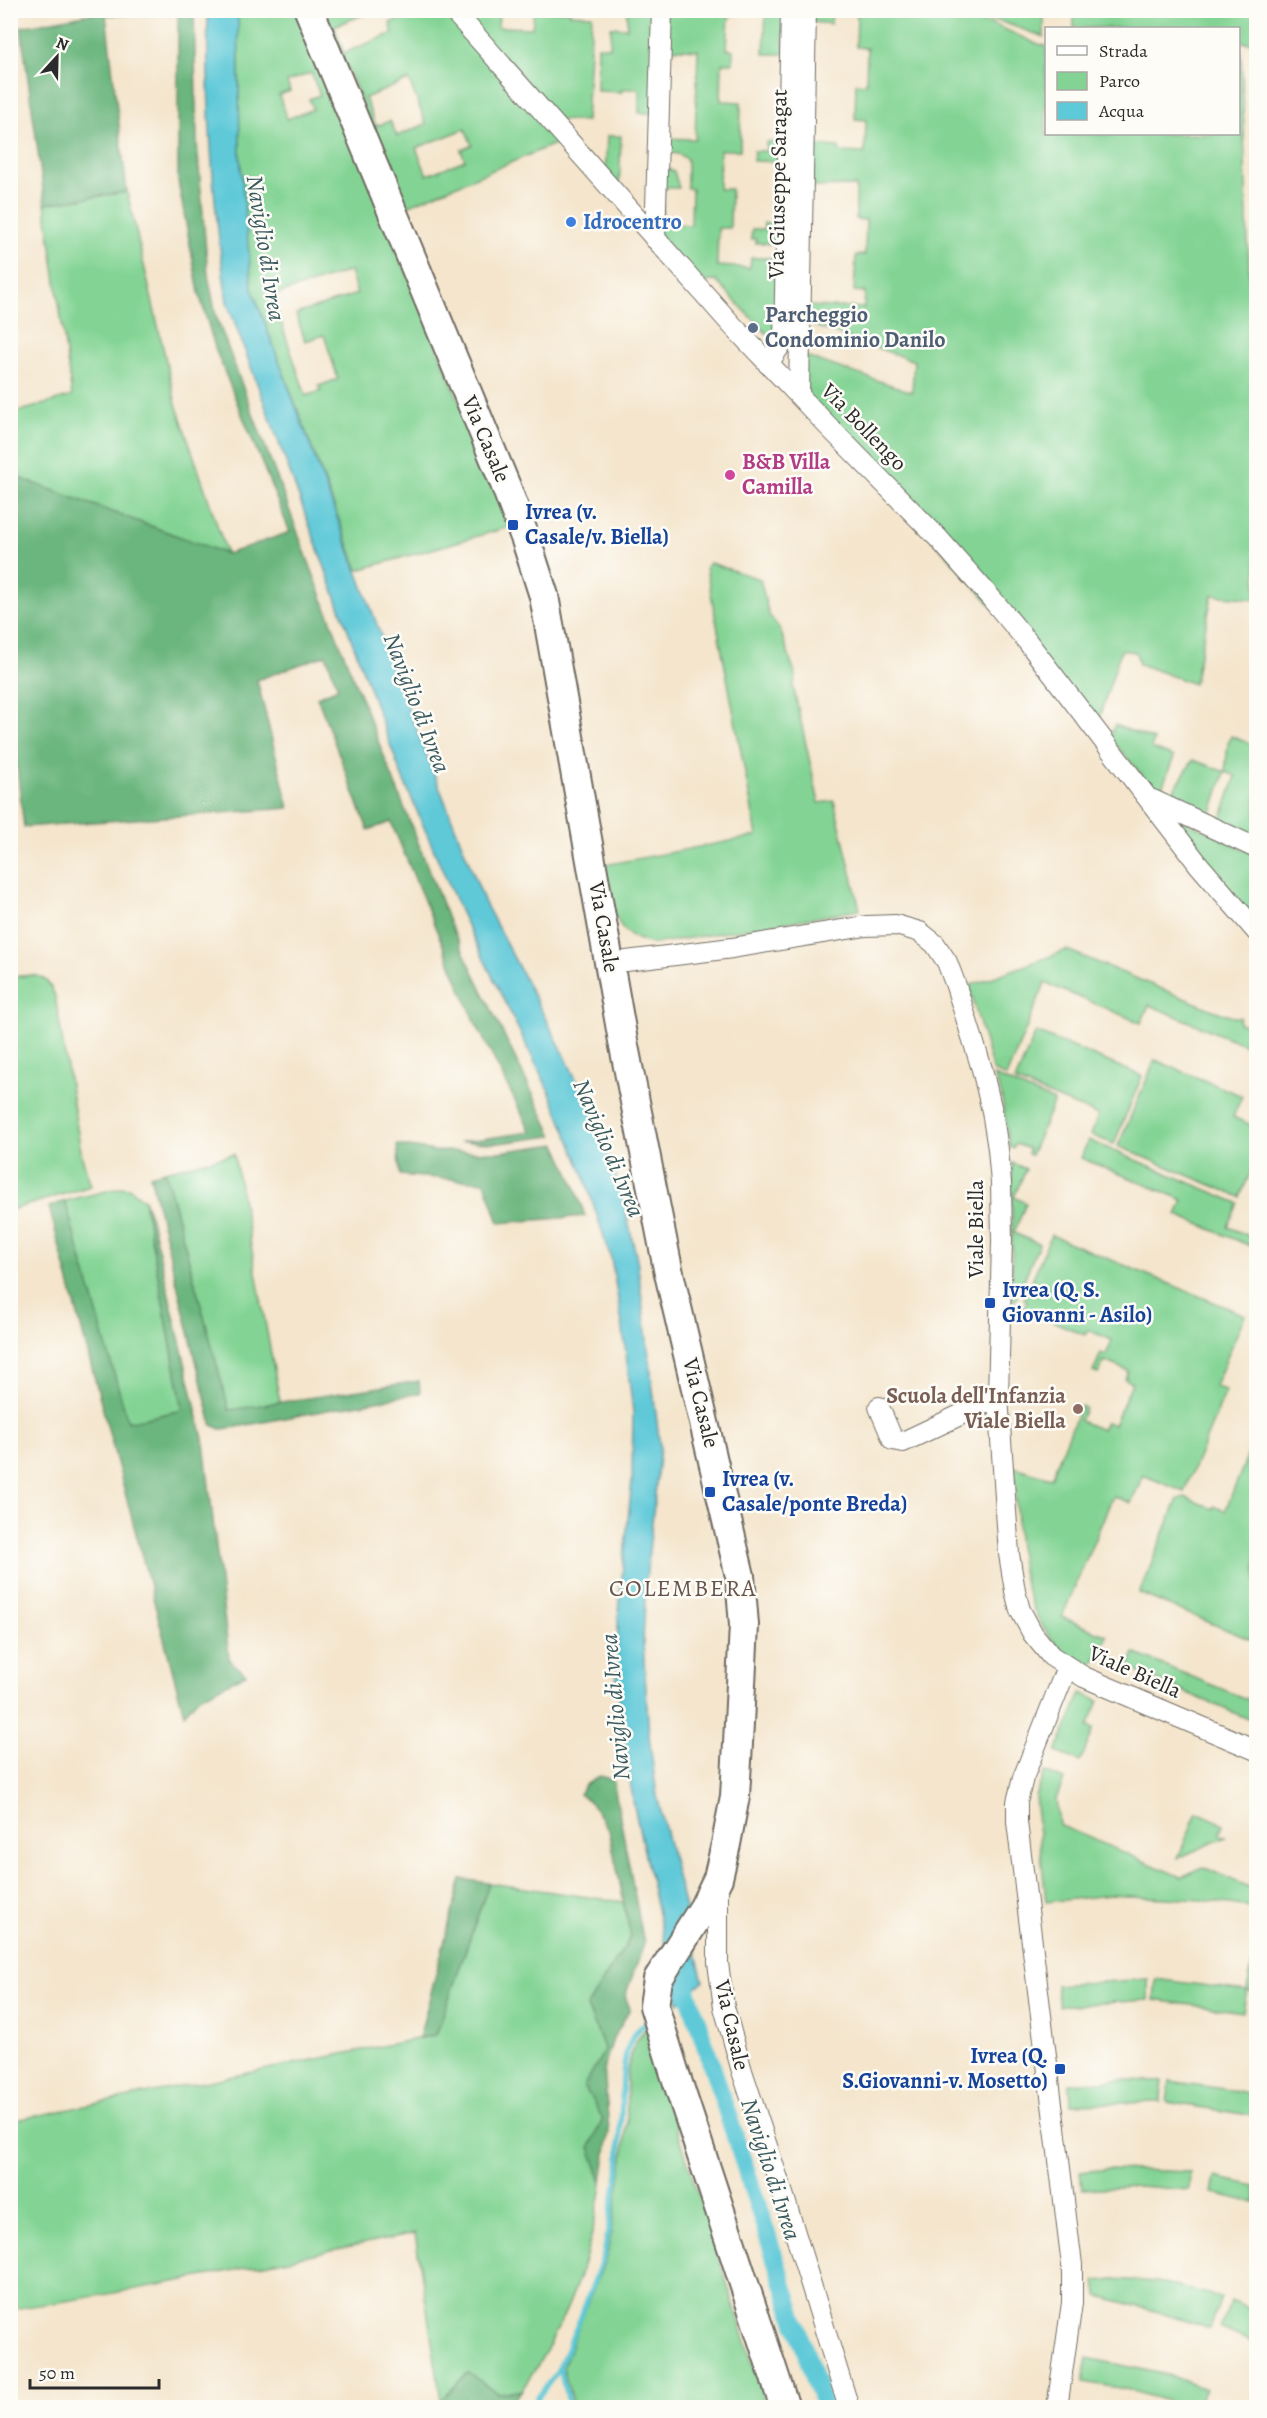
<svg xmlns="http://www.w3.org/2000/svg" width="1267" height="2418" viewBox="0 0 1267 2418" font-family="Alegreya,serif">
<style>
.green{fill:#83d494;stroke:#578060;stroke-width:1.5;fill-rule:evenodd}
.forest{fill:#6ab67e;stroke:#4a7054;stroke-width:1.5}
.water{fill:#5ec9d8;stroke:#447a82;stroke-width:1.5}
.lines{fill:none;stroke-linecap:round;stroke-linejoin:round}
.stream{stroke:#5ec9d8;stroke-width:5}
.canal{stroke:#5ec9d8;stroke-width:18}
.street-casing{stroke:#716c63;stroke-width:22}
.secondary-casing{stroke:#716c63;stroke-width:32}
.street{stroke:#fff;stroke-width:20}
.secondary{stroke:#fff;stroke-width:28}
.shop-dot{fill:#3f7fe0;stroke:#fdfcf7;stroke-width:2}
.service-dot{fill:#5c6f8a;stroke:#fdfcf7;stroke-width:2}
.hotel-dot{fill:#d1479c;stroke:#fdfcf7;stroke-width:2}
.transit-dot{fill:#1a4fb4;stroke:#fdfcf7;stroke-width:2}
.education-dot{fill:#8d6e63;stroke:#fdfcf7;stroke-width:2}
.labels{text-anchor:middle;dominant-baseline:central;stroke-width:5;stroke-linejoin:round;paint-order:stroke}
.street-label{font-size:22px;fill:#2b2b2b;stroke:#fdfcf7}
.shop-label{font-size:22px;font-weight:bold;fill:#366cbe;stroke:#fdfcf7;text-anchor:start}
.service-label{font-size:22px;font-weight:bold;fill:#4e5e75;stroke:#fdfcf7;text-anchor:start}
.hotel-label{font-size:22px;font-weight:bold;fill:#b23c85;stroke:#fdfcf7;text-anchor:start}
.transit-label{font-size:22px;font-weight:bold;fill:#164399;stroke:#fdfcf7;text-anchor:start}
.education-label{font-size:22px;font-weight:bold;fill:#785e54;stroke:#fdfcf7;text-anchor:end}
.water-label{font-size:24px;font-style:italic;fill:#3a5a5f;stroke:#fdfcf7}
.neighbourhood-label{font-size:24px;letter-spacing:1.5px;fill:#68564e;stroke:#fdfcf7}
</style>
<rect width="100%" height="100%" fill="#fdfcf7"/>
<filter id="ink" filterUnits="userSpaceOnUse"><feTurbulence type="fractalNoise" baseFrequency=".0167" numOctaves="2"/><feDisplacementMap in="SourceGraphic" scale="12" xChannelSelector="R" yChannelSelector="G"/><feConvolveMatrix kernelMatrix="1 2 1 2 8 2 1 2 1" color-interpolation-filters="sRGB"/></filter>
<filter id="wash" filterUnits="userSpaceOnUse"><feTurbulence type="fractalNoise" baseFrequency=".008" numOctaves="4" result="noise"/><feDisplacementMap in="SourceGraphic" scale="24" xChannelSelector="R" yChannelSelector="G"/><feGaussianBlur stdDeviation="1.35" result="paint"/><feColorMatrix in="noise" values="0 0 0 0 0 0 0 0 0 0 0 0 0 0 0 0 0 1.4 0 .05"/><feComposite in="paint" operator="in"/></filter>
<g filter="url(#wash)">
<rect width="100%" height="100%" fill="#f4e5cc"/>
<g class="green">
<path d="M238,11H301L510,527L358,570L252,289L240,157ZM311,73L320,95L309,99L313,109L287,119L279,95L290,91L287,82ZM350,271L357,294L296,314L305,341L324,335L338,379L319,386L321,391L306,396L272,296Z"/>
<path d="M324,11H373L334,26L344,53L393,33L390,23L405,17L403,11H446L562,141L405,207ZM409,80L426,124L397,136L390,121L376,126L365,98ZM465,129L472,145L461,150L465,160L427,175L416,148Z"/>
<path d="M459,11H499L498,27L532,28L534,11H570V14L592,15L586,121L558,120Z"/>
<path d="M627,11H656L655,113H639V89H622V92L597,91L598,46L610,47L611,27L627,28Z"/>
<path d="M665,11H734L733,16H729L727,49L733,50V63H722L721,101L741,102L740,150H720L719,189H731L730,228H718L717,266L750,268L751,258H780L774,341L716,281L701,282L658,238L660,167L674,171L679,188H663L662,223L691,225L692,189L687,188V159L678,154L661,151V138L695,139L698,50L664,48Z"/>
<path d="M766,11H785L784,54H764Z"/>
<path d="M813,11H936L993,24L1035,43L1046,46V134H1238V51H1241L1256,459V599L1212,595L1194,684L1139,664L1136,652L1121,650L1097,725L802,391L801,355L912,392L914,361L806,323V306L864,308L865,292L854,291L856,255H865L866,220L856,219V186L808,187V145L839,147V152L865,153L866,120L855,119L856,83L866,84L867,48L856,47L857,14L832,13L831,24L812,22Z"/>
<path d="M956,11H1044V37L1002,22Z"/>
<path d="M1074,11H1256V43L1239,42L1238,28H1074Z"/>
<path d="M607,136H621L619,193L605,177Z"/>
<path d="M766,142H784L783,162L753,161L754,151H766Z"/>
<path d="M127,192L176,404L227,554L11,475L10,414L72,396L45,204Z"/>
<path d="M764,223L782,224L781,244L756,243V239H751L752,229H764Z"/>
<path d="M710,563L760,579L769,615L780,629L796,677L793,686L819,803L834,801L860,910L654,944C610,938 611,900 604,865L757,836L706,567Z"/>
<path d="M1115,725L1154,740L1151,748L1174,757L1159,795L1109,737Z"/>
<path d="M1231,736L1256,746V840L1220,822L1236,776L1225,772L1210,818L1168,799L1193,760L1225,772L1228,744Z"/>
<path d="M1171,814L1256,855V923Z"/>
<path d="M1067,950L1213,1010L1233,1017H1240L1239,1023L1256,1029V1040L1253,1048L1149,1005L1141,1023L1045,983L1006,1077L993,1071L969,986Z"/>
<path d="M32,975C45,976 50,984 55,996L82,1157L91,1186L11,1210V977Z"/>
<path d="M1036,1032L1142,1076L1114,1144L1091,1135L1098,1115L1015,1081Z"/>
<path d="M1155,1060L1242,1096L1233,1117L1256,1127V1159L1240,1197L1118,1146Z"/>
<path d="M994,1076L1054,1101L1031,1155L1028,1154L1029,1149L1016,1144L1013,1148L1009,1146L1001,1093Z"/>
<path d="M1088,1140L1238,1203L1228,1227L1256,1239L1253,1247L1177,1215L1183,1200L1081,1158Z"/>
<path d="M234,1154L280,1402L229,1411L165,1171Z"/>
<path d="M1012,1163L1026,1169L1014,1197L1026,1203L1014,1233L1039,1244L1015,1301L1012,1300Z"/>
<path d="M123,1187L131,1189L144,1200L183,1410L127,1422L65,1201Z"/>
<path d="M1051,1235L1245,1315L1215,1386L1226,1391L1184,1492L1143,1475L1131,1503L1113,1496L1062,1617L1107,1636L1099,1656L1089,1666C1077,1665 1070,1657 1062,1650C1012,1603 1019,1530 1014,1467L1051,1478L1081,1406L1085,1408L1080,1421L1102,1430L1106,1422L1114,1425L1132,1383L1125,1379L1128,1371L1104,1361L1098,1374L1093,1372L1101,1353L1106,1355L1112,1340L1088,1330L1085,1335L1024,1309L1027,1301L1024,1299Z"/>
<path d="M1256,1435V1642L1139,1593L1178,1499L1185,1497L1213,1509L1214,1506L1225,1511Z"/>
<path d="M1134,1653L1256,1703V1722L1128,1668Z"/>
<path d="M1081,1693L1099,1701L1088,1727L1094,1729L1080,1762L1056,1752Z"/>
<path d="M1045,1772L1064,1780L1056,1799L1059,1825L1181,1877L1203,1867L1256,1890V1908L1202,1900L1110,1895L1046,1902L1035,1796Z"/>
<path d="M1197,1812L1224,1824L1219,1834L1226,1837L1178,1858Z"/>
<path d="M489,1883L623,1902L631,1937L587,2006L605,2050L584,2086L603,2119L590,2147C594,2157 601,2171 602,2182C602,2190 599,2201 597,2209C586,2273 558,2338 521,2391L498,2393L468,2373L441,2400L415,2233C281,2260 147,2291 11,2309L10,2121L436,2035Z"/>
<path d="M1256,1942V1993L1247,1991L1243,2012L1154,2000L1156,1979L1247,1991Z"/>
<path d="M1148,1979V2000L1059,2006L1056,1985Z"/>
<path d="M647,2027L655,2060L767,2407H573L563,2367L607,2255L622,2167L627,2122V2072L631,2053L637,2040Z"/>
<path d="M1117,2080L1162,2081L1161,2102L1071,2104L1070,2083Z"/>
<path d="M1170,2081L1256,2094V2116L1167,2102Z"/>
<path d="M1109,2169L1190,2172L1189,2190L1138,2186L1082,2189L1080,2172Z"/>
<path d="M1215,2177L1256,2186V2203L1212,2193Z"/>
<path d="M1114,2279L1157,2282L1221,2297L1210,2329L1155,2311L1098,2296L1096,2281Z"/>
<path d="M1231,2301L1256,2312V2344L1220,2328Z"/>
<path d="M1087,2358L1169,2375L1205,2389L1197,2407H1188L1125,2389L1083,2382Z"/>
</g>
<g class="forest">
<path d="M105,11H194L197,143L208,275L216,316L336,634L450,924L553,1136L499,1143L460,1142L531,1132L476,1024L391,822L368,830L317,697L338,688L326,655L257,680L289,808L24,827L10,708L11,475L227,554L290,532L216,351L199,293L178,181V14L106,15L127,192L45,204L21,27Z"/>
<path d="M556,1144L575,1186L585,1216L499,1223L485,1182L400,1175L397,1145L434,1151L499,1152Z"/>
<path d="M165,1171L229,1410L419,1381L420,1393L231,1428L221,1429L212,1425L150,1175Z"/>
<path d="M144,1200L150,1215L204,1443L229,1658L233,1663L246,1674L198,1698L184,1714L49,1207L65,1201L128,1422L183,1410Z"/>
<path d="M600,1776L613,1780L644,1944L625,1996L630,2009L613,2039L604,2067L609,2132L602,2182L590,2147L603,2119L584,2086L605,2050L587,2006L631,1937L609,1830L591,1803L579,1794L585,1785Z"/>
<path d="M461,1879L489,1883L436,2035L419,2038Z"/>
<path d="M468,2373L498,2393L521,2391L507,2407H434Z"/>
</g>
<path class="water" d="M208,11H238L240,157L252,289L407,705L485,903L562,1050L603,1136L621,1192L637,1259L660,1447L646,1580L643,1643L649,1736L657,1796L703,1981L678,2003L634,1806L620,1718L616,1669L619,1604L632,1481L633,1412L623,1329L611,1258L582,1170L549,1091L461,913L401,774L227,302C213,205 206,108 208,11Z"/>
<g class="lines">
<g class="stream">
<path d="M666,2002L680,1987"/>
<path d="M560,2368L569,2408"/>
<path d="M530,2408L557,2372L580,2319L604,2254L619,2167L623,2072L626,2052L634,2034L649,2019"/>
</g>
<path class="canal" d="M683,1970L688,1993L824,2408"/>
</g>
</g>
<g filter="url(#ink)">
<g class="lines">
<defs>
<g id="street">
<path d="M453,10L731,324L827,425L939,539L991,598L1027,641L1199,865L1256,931"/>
<path d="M655,239L662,10"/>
<path d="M768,364L784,340L791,10"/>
<path d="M799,394L806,10"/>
<path d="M1153,800L1256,848"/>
<path d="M610,963L732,948L866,926L896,925L920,932L935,944L947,962L956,986L982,1069L992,1111L998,1149L1001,1183L1002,1241L998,1397L1009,1554L1015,1591L1020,1610L1033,1634L1051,1656L1084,1677L1256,1750"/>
<path d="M879,1407L893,1440L903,1442L998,1397"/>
<path d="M718,1884V1963L724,2007L742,2071L784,2197L849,2408"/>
<path d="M1057,2408L1072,2303V2265L1017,1822V1802L1023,1778L1067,1667"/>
</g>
<path id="secondary" d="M309,10L505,484L526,540L544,596L623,1041L668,1269L740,1576L744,1625L738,1743L735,1796L726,1844L718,1878L704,1907L658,1979L654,2006L674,2071L785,2408"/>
</defs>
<use href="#street" class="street-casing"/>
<use href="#secondary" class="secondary-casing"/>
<use href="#street" class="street"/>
<use href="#secondary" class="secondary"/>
</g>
</g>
<circle class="shop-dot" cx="571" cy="222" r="6"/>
<circle class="service-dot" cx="753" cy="328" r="6"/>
<circle class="hotel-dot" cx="730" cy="475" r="6"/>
<g class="transit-dot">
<rect x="507" y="519" width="12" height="12" rx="3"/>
<rect x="984" y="1297" width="12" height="12" rx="3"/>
<rect x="704" y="1486" width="12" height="12" rx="3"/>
<rect x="1054" y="2063" width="12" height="12" rx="3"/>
</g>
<circle class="education-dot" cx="1078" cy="1409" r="6"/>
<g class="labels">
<g class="street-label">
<text transform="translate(778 184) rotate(-89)">Via Giuseppe Saragat</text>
<text transform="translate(864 427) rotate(46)">Via Bollengo</text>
<text transform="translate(486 439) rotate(67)">Via Casale</text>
<text transform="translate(604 927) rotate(80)">Via Casale</text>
<text transform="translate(976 1229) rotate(-90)">Viale Biella</text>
<text transform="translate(701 1403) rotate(76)">Via Casale</text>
<text transform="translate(1135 1672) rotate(24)">Viale Biella</text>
<text transform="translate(732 2025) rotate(77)">Via Casale</text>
</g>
<g class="shop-label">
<text x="583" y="222">Idrocentro</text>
</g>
<g class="service-label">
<text x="765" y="315">Parcheggio<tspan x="765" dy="25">Condominio Danilo</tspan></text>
</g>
<g class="hotel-label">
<text x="742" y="462">B&amp;B Villa<tspan x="742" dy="25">Camilla</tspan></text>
</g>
<g class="transit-label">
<text x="525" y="512">Ivrea (v.<tspan x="525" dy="25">Casale/v. Biella)</tspan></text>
<text x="1002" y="1290">Ivrea (Q. S.<tspan x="1002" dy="25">Giovanni - Asilo)</tspan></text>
<text x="722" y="1479">Ivrea (v.<tspan x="722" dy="25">Casale/ponte Breda)</tspan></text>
<text x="1048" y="2056" text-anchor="end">Ivrea (Q.<tspan x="1048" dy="25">S.Giovanni-v. Mosetto)</tspan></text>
</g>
<g class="education-label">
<text x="1066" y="1396">Scuola dell'Infanzia<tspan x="1066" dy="25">Viale Biella</tspan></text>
</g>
<g class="water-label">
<text transform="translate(266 248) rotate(81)">Naviglio di Ivrea</text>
<text transform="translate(417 703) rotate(69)">Naviglio di Ivrea</text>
<text transform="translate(609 1148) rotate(67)">Naviglio di Ivrea</text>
<text transform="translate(615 1707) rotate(-95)">Naviglio di Ivrea</text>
<text transform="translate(771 2169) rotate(72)">Naviglio di Ivrea</text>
</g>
<g class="neighbourhood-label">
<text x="683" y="1588">COLEMBERA</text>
</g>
</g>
<rect width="1267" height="2418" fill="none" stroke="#fdfcf7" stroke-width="36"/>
<rect x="1045" y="27" width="195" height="108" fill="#fdfcf7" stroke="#a9a8a5" stroke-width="1.5"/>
<rect x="1057" y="46" width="30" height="9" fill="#ffffff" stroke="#a9a8a5" stroke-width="1.5"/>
<text x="1099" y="57" font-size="18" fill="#2b2b2b">Strada</text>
<rect x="1057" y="72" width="30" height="18" fill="#83d494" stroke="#a9a8a5" stroke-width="1.5"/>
<text x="1099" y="87" font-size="18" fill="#2b2b2b">Parco</text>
<rect x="1057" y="102" width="30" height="18" fill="#5ec9d8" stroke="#a9a8a5" stroke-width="1.5"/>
<text x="1099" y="117" font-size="18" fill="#2b2b2b">Acqua</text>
<g transform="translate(57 57) rotate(22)" stroke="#fdfcf7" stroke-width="4.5" paint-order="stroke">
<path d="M0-4.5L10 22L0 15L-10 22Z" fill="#2b2b2b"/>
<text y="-9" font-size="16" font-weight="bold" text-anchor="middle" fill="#2b2b2b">N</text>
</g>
<path d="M30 2379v9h129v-9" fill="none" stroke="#2b2b2b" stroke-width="3"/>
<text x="39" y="2379" font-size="18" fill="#2b2b2b" stroke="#fdfcf7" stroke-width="4.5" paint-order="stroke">50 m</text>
</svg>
